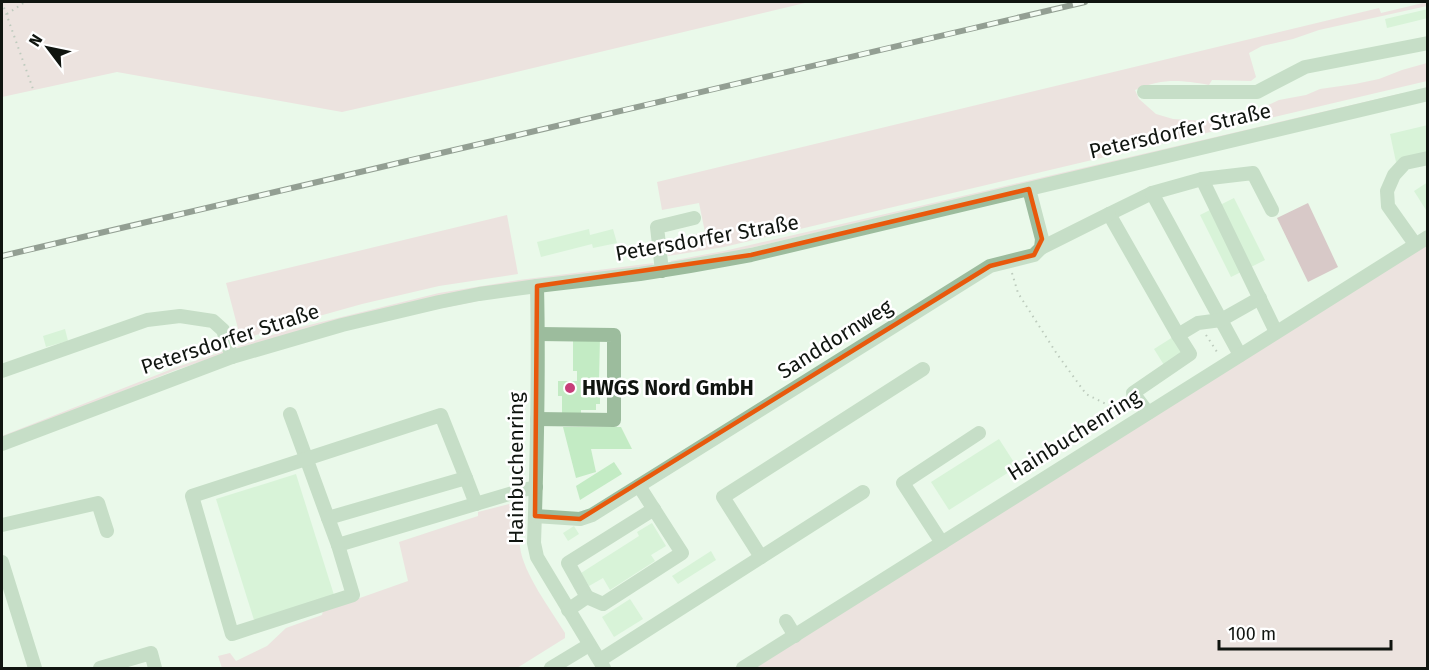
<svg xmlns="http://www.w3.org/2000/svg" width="1429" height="670" viewBox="0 0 1429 670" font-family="'Fira Sans',sans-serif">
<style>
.green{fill:#f0c7d3}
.water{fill:#c38e9f}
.building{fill:#c3ebc4}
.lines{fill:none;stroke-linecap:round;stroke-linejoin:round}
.path{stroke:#889288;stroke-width:2;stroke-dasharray:1.5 4.5;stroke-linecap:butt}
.minor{stroke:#9cbc9d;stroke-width:14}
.rail-casing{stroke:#2c322c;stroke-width:6}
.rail{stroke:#fff;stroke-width:4;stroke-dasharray:11;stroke-linecap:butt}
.marked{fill:none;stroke:#e8590c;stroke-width:4.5;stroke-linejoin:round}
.poi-dot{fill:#c73e79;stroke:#fff;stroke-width:2}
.labels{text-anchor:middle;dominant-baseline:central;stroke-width:5;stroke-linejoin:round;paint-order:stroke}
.street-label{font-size:21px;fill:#101510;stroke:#fff}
.poi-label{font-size:21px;font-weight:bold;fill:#101510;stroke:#fff;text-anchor:start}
</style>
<rect width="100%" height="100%" fill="#eaf9ea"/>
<g class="green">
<path d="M2,2H809L483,80L342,112L117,72L2,97Z"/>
<path d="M1427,2V6L1319,30L1293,39L1262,46L1249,53L1256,77L1251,81L1212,80L1209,85C1180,80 1163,78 1135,90L1139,99L1156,114L1173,119L1205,121L1255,111L1279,100L1306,95L1320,89L1355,84L1379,79L1402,70L1427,63V81L724,247L668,256L666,252L667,242L705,232L699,203L662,210L657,182L1379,8L1381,13Z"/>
<path d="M1403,93V95L725,254L674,264L670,261L724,251L920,206Z"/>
<path d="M507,215L518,274L439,286L362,304L280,327L241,340L226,283Z"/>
<path d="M1427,243V668H755Z"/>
<path d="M654,263L651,266L239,349L236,347L281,332L439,293L519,280Z"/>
<path d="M227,350V353L176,370L2,439V436L177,367Z"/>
<path d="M521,501C520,516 518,532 520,547C523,573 551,610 565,633V638L517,668H222L218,656L230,653L236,661L267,646L286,628L322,615L323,611L408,581L399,542L478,516V512Z"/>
</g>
<path class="water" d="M1308,203L1338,267L1308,282L1277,218Z"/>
<g class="building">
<path d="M1428,9V18L1387,28L1385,19Z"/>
<path d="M1428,125V155L1396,162L1390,134Z"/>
<path d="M1428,182V209L1426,210L1414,191Z"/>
<path d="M1234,198L1265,260L1231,277L1200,215Z"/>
<path d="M589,229L590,235L613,229L617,243L593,248L592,244L541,257L537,242Z"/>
<path d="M65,329L68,341L46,347L43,336Z"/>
<path d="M1173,337L1183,352L1164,365L1154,349Z"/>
<path d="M573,338H600L599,381H596V391H600V404H596V410H581V414H562V396H558V381H577V371H573Z"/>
<path d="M563,427H621L632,449H591L596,472L576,478Z"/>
<path d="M999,439L1017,467L949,510L931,482Z"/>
<path d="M614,462L622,474L580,500L576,486Z"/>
<path d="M296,474L334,595L254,620L216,499Z"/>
<path d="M652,523L666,546L651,555L655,561L610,590L603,578L589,586L581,573L639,536L637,532Z"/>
<path d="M574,526L579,534L568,541L563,533Z"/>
<path d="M711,551L716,560L678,584L672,576Z"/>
<path d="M630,599L643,619L614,637L602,617Z"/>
</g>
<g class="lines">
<g class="path">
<path d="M2,2L33,89"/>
<path d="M7,14L25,2"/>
<path d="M1012,273L1018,293L1057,354L1086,394L1114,408L1126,411"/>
<path d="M1206,335L1219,355"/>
</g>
<g class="minor">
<path d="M1144,92H1257L1305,67L1428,43"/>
<path d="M1202,179L1276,332"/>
<path d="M1152,193L1109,214L1178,335"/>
<path d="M1415,244L1388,206L1387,191L1394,175L1405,163L1428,158"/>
<path d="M1041,248L1109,214"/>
<path d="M662,271L657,227L694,218"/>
<path d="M537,286C539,371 537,457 534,543L537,557L604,668"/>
<path d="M1240,355L1152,193L1202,179L1253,173L1272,210"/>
<path d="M2,371L147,320L180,316L213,321L223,330L232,357"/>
<path d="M1148,413L1133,393L1190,354L1178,335L1198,323L1221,320L1260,298"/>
<path d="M290,414L328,518"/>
<path d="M537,419L614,420V335L539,334"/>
<path d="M2,444L232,357L342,325L439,302L479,294L537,286L640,274L690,266L751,255L1428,94"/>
<path d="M466,478L441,415L192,496L232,634L353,595L338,545L519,491L536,487"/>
<path d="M535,516L580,519L592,515L990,266L1034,255L1041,248L1042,239L1029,189"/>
<path d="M2,525L98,503L107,531"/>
<path d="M942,543L903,483L979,433"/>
<path d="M338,545L328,518L466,478L476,504"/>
<path d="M761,557L723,497L923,369"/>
<path d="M2,562L35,668"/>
<path d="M587,597L568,563L654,509"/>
<path d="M568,610L587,597L603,604L682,553L639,486"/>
<path d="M786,621L795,636"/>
<path d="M600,660L863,492"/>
<path d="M100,668L151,653L155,668"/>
<path d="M551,668L589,645"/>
<path d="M743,668L1428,237"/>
</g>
<defs>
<path id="rail" d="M2,256L1085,2"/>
</defs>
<use href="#rail" class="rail-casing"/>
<use href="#rail" class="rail"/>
</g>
<path d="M0 0H1429V670H0ZM1029,189L1042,239L1034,255L990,266L580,519L535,516L537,286L751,255Z" fill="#eaf9ea" fill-opacity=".55" fill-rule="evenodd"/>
<path class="marked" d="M1029,189L1042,239L1034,255L990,266L580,519L535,516L537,286L751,255Z"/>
<circle class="poi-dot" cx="570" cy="388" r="6"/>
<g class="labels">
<g class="street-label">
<text transform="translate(1180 131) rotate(-13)">Petersdorfer Straße</text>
<text transform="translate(707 238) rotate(-10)">Petersdorfer Straße</text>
<text transform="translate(230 339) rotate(-18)">Petersdorfer Straße</text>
<text transform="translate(835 339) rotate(-32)">Sanddornweg</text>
<text transform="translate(1074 435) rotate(-32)">Hainbuchenring</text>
<text transform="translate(516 468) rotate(-90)">Hainbuchenring</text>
</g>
<g class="poi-label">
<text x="582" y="388">HWGS Nord GmbH</text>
</g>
</g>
<rect width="1429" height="670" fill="none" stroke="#101510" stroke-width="6"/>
<g transform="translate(48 48) rotate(302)" stroke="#ffffff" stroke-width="4.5" paint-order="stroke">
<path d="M0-4.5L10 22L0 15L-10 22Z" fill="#101510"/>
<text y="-9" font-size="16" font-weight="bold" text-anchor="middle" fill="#101510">N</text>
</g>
<path d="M1219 640v9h172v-9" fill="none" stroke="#101510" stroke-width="3"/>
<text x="1228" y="640" font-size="18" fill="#101510" stroke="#ffffff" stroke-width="4.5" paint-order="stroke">100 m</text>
</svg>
